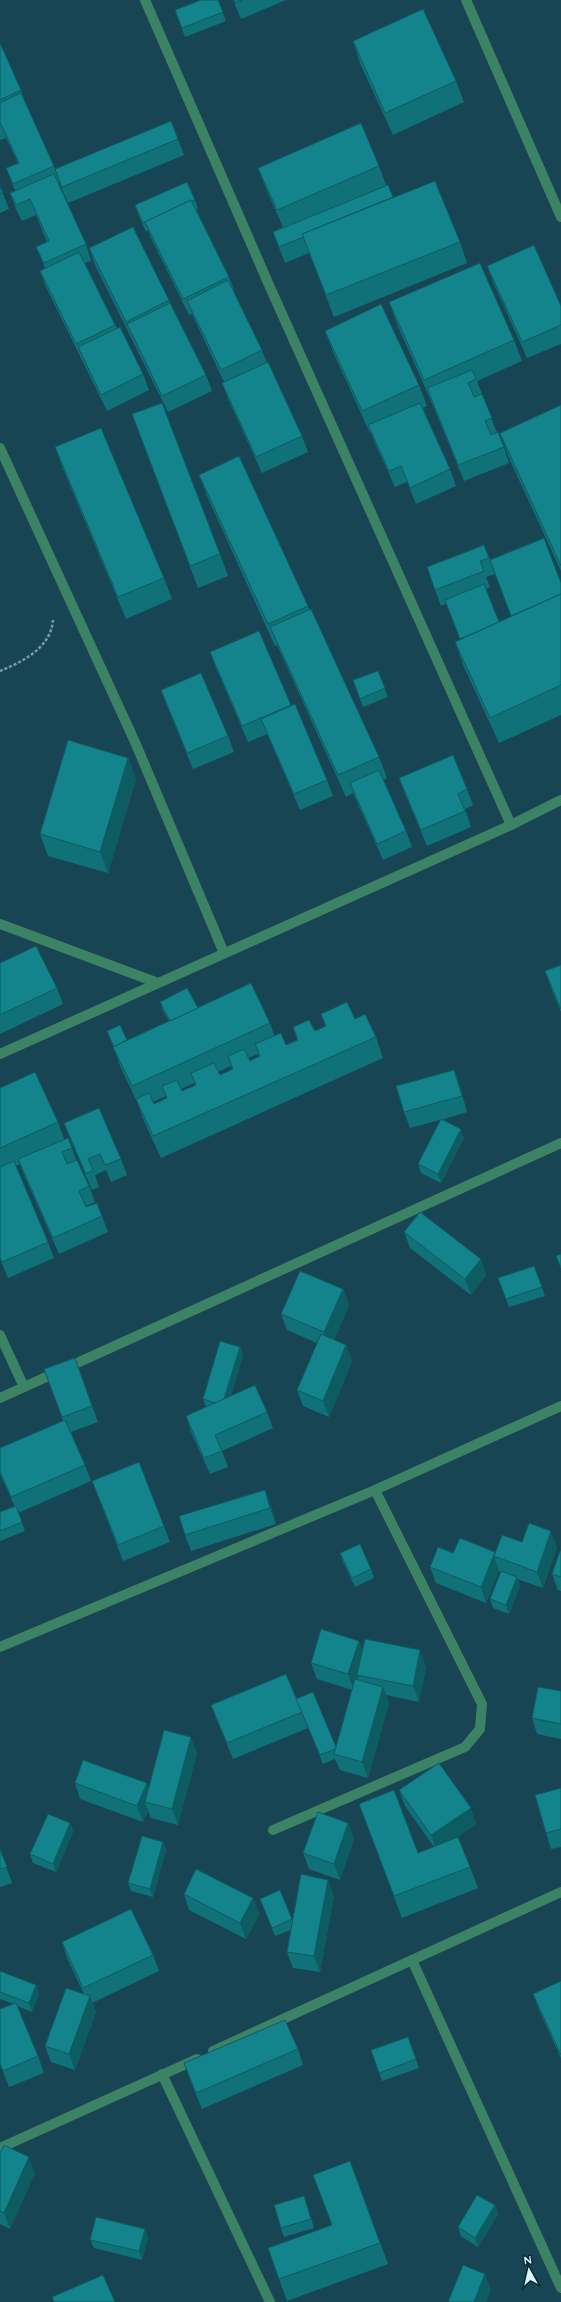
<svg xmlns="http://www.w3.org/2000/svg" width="561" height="2302" viewBox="0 0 561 2302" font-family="Quicksand,sans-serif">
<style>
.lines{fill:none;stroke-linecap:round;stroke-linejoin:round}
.path{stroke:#7a9ca8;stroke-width:2.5;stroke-dasharray:3 2;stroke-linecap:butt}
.minor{stroke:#3c8365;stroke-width:10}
.wall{fill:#107178;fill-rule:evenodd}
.shaded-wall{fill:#0d5c62}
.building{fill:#13838c;stroke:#0d5c62}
</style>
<rect width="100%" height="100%" fill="#184554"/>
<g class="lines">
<path class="path" d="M0,671C22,662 51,648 53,620"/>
<g class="minor">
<path d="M145,0L269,285L511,825"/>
<path d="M466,0L561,217"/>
<path d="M0,448L135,742L224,953"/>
<path d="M0,924L158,983"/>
<path d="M0,1054L511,825L561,800"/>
<path d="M0,1335L24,1387"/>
<path d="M0,1398L561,1143"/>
<path d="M0,1647L375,1490L561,1406"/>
<path d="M273,1830L465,1747L480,1729L482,1704L375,1490"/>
<path d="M412,1960L561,2288"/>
<path d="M213,2051L561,1892"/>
<path d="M162,2074L270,2302"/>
<path d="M0,2148L197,2059"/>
</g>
</g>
<g class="wall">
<path d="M218,0L226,21L185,37L175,10Z"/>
<path d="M233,0H286L241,19Z"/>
<path d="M353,41L456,81L464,102L393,135L360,63Z"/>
<path d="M0,43L21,90L27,107L55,169L178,139L184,155L68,203L59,182L58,183L86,244L91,261L85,263L117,328L143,374L149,390L107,411L46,287L40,271L45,268L36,247L47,242L36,215L22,221L16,209L10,193L15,191L6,168L18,163L6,138L0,140Z"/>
<path d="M379,166L386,185L393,197L460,242L467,263L334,317L309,253L285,263L273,232L283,227L266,189L258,168Z"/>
<path d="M0,186L9,209L0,213Z"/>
<path d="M195,200L198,209H196L229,277L235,293H234L262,350L267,363L302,436L308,452L262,473L228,399L222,383L224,382L192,314L189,315L151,238L148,230L146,232L138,214L135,205Z"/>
<path d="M89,248L169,300L206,375L212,391L168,412L95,265Z"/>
<path d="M487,266L561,306V344L527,358L493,282Z"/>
<path d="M389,302L514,340L522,361L477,381L497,433L504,447L509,463L464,481L431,401L397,324Z"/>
<path d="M325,331L419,385L427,406L423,408L450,469L456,486L416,504L407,482L395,487L374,441L371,432L370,433L333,352Z"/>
<path d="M561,405V571L509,458L500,433Z"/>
<path d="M132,414L220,554L228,576L198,588Z"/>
<path d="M55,447L164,578L172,599L126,619L63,469Z"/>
<path d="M199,475L308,606L379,757L387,778L383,780L406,831L412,847L383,860L353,793L346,797L277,645L275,646L207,496Z"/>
<path d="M484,545L490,559L561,583V715L499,743L464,667L455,642L460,640L446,604L441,606L427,567ZM495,574L511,616L499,622L486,589L490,587L486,577Z"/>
<path d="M259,631L291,706L327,780L333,796L300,810L267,734L248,742L216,668L210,652Z"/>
<path d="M378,671L388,697L363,707L353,680Z"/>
<path d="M161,690L228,736L234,752L193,769L167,706Z"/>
<path d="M128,758L136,779L108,873L48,856L40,834Z"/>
<path d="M399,778L467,789L473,805L465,809L471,827L427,846L405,794Z"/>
<path d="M0,963L57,988L63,1004L0,1034Z"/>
<path d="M561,965V1012L553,993L545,971Z"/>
<path d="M160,1002L198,1008L270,1023L274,1035L286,1045L297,1040L293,1027L315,1031L325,1026L321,1014L355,1019L376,1037L383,1058L161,1158L144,1121L137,1102L121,1068L107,1031L127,1040L169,1021L163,1011ZM258,1054L259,1057L250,1061L248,1058ZM231,1066L232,1069L220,1075L218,1072ZM194,1083L195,1085L182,1091L181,1089ZM166,1096L167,1098L154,1104L153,1102Z"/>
<path d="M454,1070L460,1086L467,1112L441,1120L464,1138L441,1183L421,1173L418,1164L440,1120L410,1128L404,1112Z"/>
<path d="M0,1088L58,1122L64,1139L72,1148L76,1160L89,1186L95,1202L86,1206V1207L102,1216L108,1232L59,1254L24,1175L20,1164L16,1166L48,1242L54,1258L8,1278L0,1259Z"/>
<path d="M64,1123L121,1159L127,1175L111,1182L106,1170L95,1175L99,1187L92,1190L70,1139Z"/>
<path d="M404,1232L481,1259L486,1275L471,1295L410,1248Z"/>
<path d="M534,1266L545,1296L509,1307L498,1278Z"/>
<path d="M343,1289L349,1305L334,1340L346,1345L352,1361L329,1417L303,1406L297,1390L317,1343L287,1330L281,1314Z"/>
<path d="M240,1347L243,1355L231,1396L267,1412L273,1428L222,1451L228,1467L210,1474L191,1432L186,1416L206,1407L203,1399Z"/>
<path d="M75,1358L98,1422L71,1432L85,1465L91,1481L18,1513L25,1531L0,1541V1512L15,1507L0,1474V1448L63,1421L44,1369Z"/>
<path d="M92,1481L164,1526L170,1542L123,1561Z"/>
<path d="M271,1506L276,1524L191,1551L185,1535Z"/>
<path d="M522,1542L557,1547L543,1588L517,1579L520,1586L509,1614L493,1608L490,1599L501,1573L499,1571L486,1603L436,1583L430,1567L453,1553L495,1552V1553Z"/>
<path d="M561,1551V1591L558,1590L552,1574Z"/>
<path d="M340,1553L371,1569L374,1578L355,1587L343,1562Z"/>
<path d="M359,1641L362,1650L426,1667L419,1702L386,1695L389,1703L368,1778L340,1770L335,1759L323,1764L307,1725L308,1728L233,1759L217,1721L211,1705L296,1699L336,1747L352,1690L317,1679L311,1663Z"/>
<path d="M561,1691V1739L537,1734L532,1718Z"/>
<path d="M197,1753L178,1825L151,1818L148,1811L143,1822L80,1799L75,1783H147L148,1788Z"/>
<path d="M561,1788V1847L551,1849L546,1833Z"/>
<path d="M399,1790L476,1824L455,1838L470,1867L478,1888L402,1918L359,1804L418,1853L434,1847L405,1806Z"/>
<path d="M70,1823L73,1832L56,1872L33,1863L30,1854Z"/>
<path d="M348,1823L354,1839L340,1880L309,1869L303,1853Z"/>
<path d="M163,1842L166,1850L153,1897L131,1891L128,1883Z"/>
<path d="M0,1849L12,1883L0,1887Z"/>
<path d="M184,1894L253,1898L259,1914L246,1939L189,1910Z"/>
<path d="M334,1896L320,1972L293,1968L287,1952L291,1930L275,1936L260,1899L292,1920Z"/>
<path d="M62,1942L153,1955L159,1971L92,2003L96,2012L75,2070L51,2062L45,2046L84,1994L67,1958Z"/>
<path d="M0,1971L36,1985L39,1994L32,2012L17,2006L38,2056L44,2073L9,2087L0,2064V2009L13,2004L0,1999Z"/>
<path d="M561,1981V2058L539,2010L533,1994Z"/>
<path d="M408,2037L419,2068L382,2081L371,2050Z"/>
<path d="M298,2049L303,2065L202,2109L190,2080L184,2063Z"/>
<path d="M0,2153L35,2173L10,2229L0,2224Z"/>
<path d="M350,2161L388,2264L287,2301L268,2248L332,2225Z"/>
<path d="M307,2205L314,2228L284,2237L281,2228Z"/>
<path d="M495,2205L498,2214L478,2247L461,2236L458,2227Z"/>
<path d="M145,2229L148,2237L142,2260L94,2248L90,2240Z"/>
</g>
<g class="shaded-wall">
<path d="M128,758L136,779L108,873L100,852Z"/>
<path d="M454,1070L460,1086L467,1112L462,1096Z"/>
<path d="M461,1129L464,1138L441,1183L438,1174Z"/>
<path d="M481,1259L486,1275L471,1295L465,1279Z"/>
<path d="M343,1289L349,1305L330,1348L324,1332Z"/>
<path d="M346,1345L352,1361L329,1417L323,1401Z"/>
<path d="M240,1347L243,1355L226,1413L223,1405Z"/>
<path d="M265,1490L271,1506L276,1524L270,1508Z"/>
<path d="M551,1531L557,1547L543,1588L537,1572Z"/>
<path d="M495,1552L497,1557L494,1556L499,1571L486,1603L481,1587Z"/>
<path d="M517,1577L520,1586L509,1614L506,1605Z"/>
<path d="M359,1641L365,1657L357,1675L358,1678L354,1690L348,1674Z"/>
<path d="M420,1650L426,1667L419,1702L413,1686Z"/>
<path d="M383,1687L389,1703L368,1778L362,1762Z"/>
<path d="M191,1737L197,1753L178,1825L172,1809Z"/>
<path d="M147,1783L153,1800L145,1802L148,1811L143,1822L137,1806Z"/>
<path d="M471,1808L476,1824L437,1851L431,1835Z"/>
<path d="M70,1823L73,1832L56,1872L53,1864Z"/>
<path d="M348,1823L354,1839L340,1880L334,1864Z"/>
<path d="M163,1842L166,1850L153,1897L150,1889Z"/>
<path d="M328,1880L334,1896L320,1972L314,1956Z"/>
<path d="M253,1898L259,1914L246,1939L240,1923Z"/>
<path d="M36,1985L39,1994L32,2012L29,2003Z"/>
<path d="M90,1996L96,2012L75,2070L69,2054Z"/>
<path d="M29,2157L35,2173L10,2229L4,2213Z"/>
<path d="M495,2205L498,2214L478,2247L475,2238Z"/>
<path d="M145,2229L148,2237L142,2260L139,2251Z"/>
<path d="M485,2274L491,2290L486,2302H474Z"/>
</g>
<g class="building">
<path d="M201,0H218L223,12L182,28L175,10Z"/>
<path d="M234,0H242L235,3Z"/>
<path d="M423,9L456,81L385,113L353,41Z"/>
<path d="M0,43L21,90L0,100Z"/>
<path d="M21,93L54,166L13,184L6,168L19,163L0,122V103Z"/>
<path d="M171,121L178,139L62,187L55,169Z"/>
<path d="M361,123L379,166L277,210L258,168Z"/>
<path d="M54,174L86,244L44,263L36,247L49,241L30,199L16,205L10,193Z"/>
<path d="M435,181L460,242L326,295L302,234Z"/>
<path d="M187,182L195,200L192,201L191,200L143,223L135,205Z"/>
<path d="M388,185L393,197L302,234L303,237L279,247L273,232Z"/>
<path d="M0,186L3,193L0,194Z"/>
<path d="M191,200L229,277L183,299L145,222Z"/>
<path d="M133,227L169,300L126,322L89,248Z"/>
<path d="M534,245L561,306V325L522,342L487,266Z"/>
<path d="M79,252L115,325L76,344L40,271Z"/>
<path d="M480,263L514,340L424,380L389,302Z"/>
<path d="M228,280L262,350L221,370L187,301Z"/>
<path d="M170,303L206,375L162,396L127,324Z"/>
<path d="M381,304L419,385L362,411L325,331Z"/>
<path d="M120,327L143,374L101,395L78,347Z"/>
<path d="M268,362L302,436L256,457L222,383Z"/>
<path d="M472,370L476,379L468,383L474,397L482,394L492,418L485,421L491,435L498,432L504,447L458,465L427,388Z"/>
<path d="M162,403L220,554L190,566L132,414Z"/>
<path d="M420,403L450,469L410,488L401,466L389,471L368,425Z"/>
<path d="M561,405V566L500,433Z"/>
<path d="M101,428L164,578L118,597L55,447Z"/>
<path d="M239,456L308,606L268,624L199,475Z"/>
<path d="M544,538L561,583V594L511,616L490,560Z"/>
<path d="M484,545L489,558L480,561L484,571L435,590L427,567Z"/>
<path d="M484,584L499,622L460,639L445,600Z"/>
<path d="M561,594V685L490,718L455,642Z"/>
<path d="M311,609L379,757L338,775L270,627Z"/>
<path d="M259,631L291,705L242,726L210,652Z"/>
<path d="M378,671L385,688L360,699L353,680Z"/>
<path d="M201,673L228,736L187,753L161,690Z"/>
<path d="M295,704L327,780L294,794L261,719Z"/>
<path d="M68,740L128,758L100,852L40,834Z"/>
<path d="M453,755L467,789L458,794L465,811L421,830L399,778Z"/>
<path d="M379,770L406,831L377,844L350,783Z"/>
<path d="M36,946L57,988L0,1015V963Z"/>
<path d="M561,965V1009L545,971Z"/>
<path d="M251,983L270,1023L132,1086L113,1047Z"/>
<path d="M187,988L198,1008L170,1021L160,1002Z"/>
<path d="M347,1002L355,1019L365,1014L376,1037L153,1136L136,1099L149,1093L154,1104L167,1098L162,1086L177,1080L182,1091L196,1085L191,1073L214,1063L220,1075L233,1069L228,1056L244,1049L250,1061L260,1056L255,1044L281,1033L286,1045L298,1040L293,1027L309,1020L315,1031L326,1026L321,1014Z"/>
<path d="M120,1025L127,1040L113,1047H114L107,1031Z"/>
<path d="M454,1070L462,1096L404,1112L396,1086Z"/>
<path d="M35,1072L58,1122L0,1148V1088Z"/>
<path d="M99,1108L121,1159L105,1165L100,1154L88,1159L93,1170L86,1174L64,1123Z"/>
<path d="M441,1119L461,1129L438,1174L418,1164Z"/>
<path d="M68,1138L72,1148L62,1152L67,1164L77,1160L89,1186L79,1191L86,1207L97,1203L102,1216L53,1238L18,1159Z"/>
<path d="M14,1161L48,1242L2,1262L0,1257V1167Z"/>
<path d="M420,1212L481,1259L465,1279L404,1232Z"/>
<path d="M561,1254V1268L556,1256Z"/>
<path d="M534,1266L542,1287L506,1299L498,1278Z"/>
<path d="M300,1271L343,1289L324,1332L281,1314Z"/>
<path d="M321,1334L346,1345L323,1401L297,1390Z"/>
<path d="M220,1341L240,1347L224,1399L216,1403L203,1399Z"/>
<path d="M75,1358L92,1406L62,1417L44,1369Z"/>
<path d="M255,1385L267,1412L215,1435L222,1451L204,1458L186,1416Z"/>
<path d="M65,1420L85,1465L11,1497L0,1471V1448Z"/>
<path d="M139,1462L164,1526L118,1545L92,1481Z"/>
<path d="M265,1490L270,1508L185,1535L179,1516Z"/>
<path d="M16,1506L22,1522L0,1531V1512Z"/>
<path d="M529,1523L551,1531L537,1572L494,1556L502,1535L522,1542Z"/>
<path d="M460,1538L495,1552L481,1587L430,1567L438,1547L453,1553Z"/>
<path d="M360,1544L371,1569L352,1578L340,1553Z"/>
<path d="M560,1551H561V1577L552,1574Z"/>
<path d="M501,1571L517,1577L506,1605L490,1599Z"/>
<path d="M321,1629L359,1641L348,1674L311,1663Z"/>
<path d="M365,1639L420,1650L413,1686L357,1675Z"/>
<path d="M286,1674L302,1712L227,1743L211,1705Z"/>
<path d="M355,1679L383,1687L362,1762L334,1754Z"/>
<path d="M538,1687L561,1691V1724L532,1718Z"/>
<path d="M313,1692L336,1747L335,1749L320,1755L296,1699Z"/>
<path d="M164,1730L191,1737L172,1809L145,1802Z"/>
<path d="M83,1760L147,1783L137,1806L75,1783Z"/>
<path d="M439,1763L471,1808L431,1835L399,1790Z"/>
<path d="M561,1788V1829L546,1833L535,1795Z"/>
<path d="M394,1790L418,1853L458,1837L470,1867L394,1896L359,1804Z"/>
<path d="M318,1812L348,1823L334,1864L303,1853Z"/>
<path d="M48,1814L70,1823L53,1864L30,1854Z"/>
<path d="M142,1836L163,1842L150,1889L128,1883Z"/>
<path d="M0,1849L7,1867L0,1869Z"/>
<path d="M196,1869L253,1898L240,1923L184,1894Z"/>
<path d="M301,1874L328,1880L314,1956L287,1952Z"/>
<path d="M280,1890L292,1919L272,1928L260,1899Z"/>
<path d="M131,1909L153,1955L83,1988L62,1942Z"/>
<path d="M0,1971L36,1985L29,2003L0,1992Z"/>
<path d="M561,1981V2055L533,1994Z"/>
<path d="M66,1988L90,1996L69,2054L45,2046Z"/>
<path d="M16,2003L38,2056L3,2071L0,2063V2009Z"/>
<path d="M285,2020L298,2049L196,2093L184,2063Z"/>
<path d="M408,2037L416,2059L379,2073L371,2050Z"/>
<path d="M4,2145L29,2157L4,2213L0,2211V2153Z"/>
<path d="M350,2161L380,2243L279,2279L268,2248L332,2225L313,2175Z"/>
<path d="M477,2195L495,2205L475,2238L458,2227Z"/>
<path d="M304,2196L311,2219L281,2228L274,2205Z"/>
<path d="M96,2217L145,2229L139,2251L90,2240Z"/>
<path d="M463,2265L485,2274L474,2302H448Z"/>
<path d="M103,2275L115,2302H54L52,2297Z"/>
</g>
<g transform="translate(529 2270) rotate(352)" stroke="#052b36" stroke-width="3" paint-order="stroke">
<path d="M0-3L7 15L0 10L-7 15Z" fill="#ddf4fd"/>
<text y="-6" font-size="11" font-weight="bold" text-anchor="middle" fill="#ddf4fd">N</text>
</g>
</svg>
